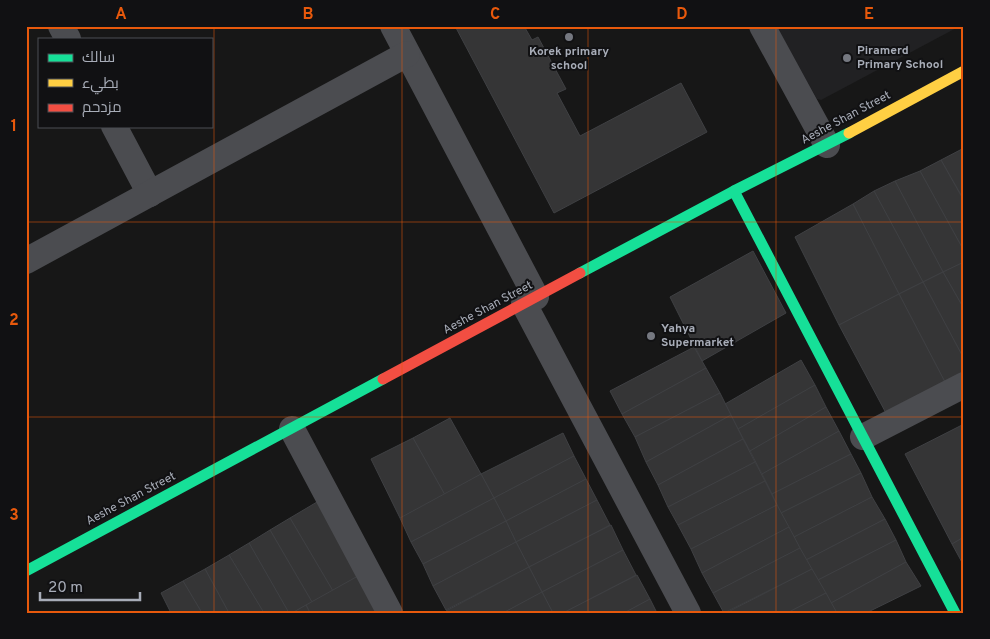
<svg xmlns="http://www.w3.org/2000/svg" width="990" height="639" viewBox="0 0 990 639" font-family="Overpass,Cairo,sans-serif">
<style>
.built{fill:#212123}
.building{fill:#353536;stroke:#3f4043}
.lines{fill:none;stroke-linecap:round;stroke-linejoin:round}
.street{stroke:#4b4c50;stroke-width:26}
.fast{stroke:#16e098;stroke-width:11}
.slow{stroke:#ffcf43;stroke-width:11}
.jam{stroke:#f24e42;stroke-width:11}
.grid{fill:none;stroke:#e8590c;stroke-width:1;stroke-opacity:0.55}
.poi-dot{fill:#757880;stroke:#111113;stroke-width:2}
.labels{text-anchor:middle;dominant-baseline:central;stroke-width:4;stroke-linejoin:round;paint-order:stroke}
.poi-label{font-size:12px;font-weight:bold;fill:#a8adb8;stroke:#111113;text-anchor:start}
.street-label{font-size:12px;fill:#a8adb8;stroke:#111113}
.neatline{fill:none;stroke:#e8590c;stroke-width:2}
.grid-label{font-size:16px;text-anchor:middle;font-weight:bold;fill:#e8590c}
</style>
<rect width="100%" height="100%" fill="#171717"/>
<path class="built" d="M776,26H960L821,100L817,99Z"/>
<g class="building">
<path d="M455,26H524L532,40L538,37L566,89L557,93L580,136L681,83L707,132L554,213Z"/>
<path d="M964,148V200L941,160Z"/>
<path d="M941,160L964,201V251L920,171Z"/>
<path d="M920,171L964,251V262L943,272L895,181Z"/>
<path d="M895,181L943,272L923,282L874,191Z"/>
<path d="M874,191L923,282L899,294L853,204Z"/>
<path d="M853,204L899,294L839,325L795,237Z"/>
<path d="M753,251L786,313L702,361L670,297Z"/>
<path d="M964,262V309L943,272Z"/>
<path d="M943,272L964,309V359L923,282Z"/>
<path d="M923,282L964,359V375L946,384L899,294Z"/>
<path d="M899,294L946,384L887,415L839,325Z"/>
<path d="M694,347L706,368L622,414L610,391Z"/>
<path d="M801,360L815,385L738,429L725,404Z"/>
<path d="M706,368L720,393L635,437L622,414Z"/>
<path d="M815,385L826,407L750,451L738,429Z"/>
<path d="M720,393L731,415L646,462L635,437Z"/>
<path d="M826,407L839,431L762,474L750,451Z"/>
<path d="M731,415L743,439L658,485L646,462Z"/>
<path d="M450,418L481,474L445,495L413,438Z"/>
<path d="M964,424V537L952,544L905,454Z"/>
<path d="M839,431L851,454L772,494L762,474Z"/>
<path d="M563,433L574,456L494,498L481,474Z"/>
<path d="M413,438L445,495L400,518L371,459Z"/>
<path d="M743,439L755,462L668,507L658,485Z"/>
<path d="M851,454L861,473L781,513L772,494Z"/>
<path d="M574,456L586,479L506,521L494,498Z"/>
<path d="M755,462L765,481L678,525L668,507Z"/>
<path d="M861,473L872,497L794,537L781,513Z"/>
<path d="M481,474L494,498L411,542L400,518Z"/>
<path d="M586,479L597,500L516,542L506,521Z"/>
<path d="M765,481L777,505L691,549L678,525Z"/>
<path d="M872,497L885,519L806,560L794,537Z"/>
<path d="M494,498L506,521L423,564L411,542Z"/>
<path d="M597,500L610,525L529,567L516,542Z"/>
<path d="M317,502L358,576L333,591L290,518Z"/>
<path d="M777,505L789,527L702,573L691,549Z"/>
<path d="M290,518L333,591L312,602L270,530Z"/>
<path d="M885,519L896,540L818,580L806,560Z"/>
<path d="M506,521L516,542L433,586L423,564Z"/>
<path d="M611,525L623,550L542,592L529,567Z"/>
<path d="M789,527L800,548L713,593L702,573Z"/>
<path d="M270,530L312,602L292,613H289L249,543Z"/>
<path d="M964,537V566L952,544Z"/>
<path d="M896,540L906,562L831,603L818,580Z"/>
<path d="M516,542L529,567L446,610L433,586Z"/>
<path d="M249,543L289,613H264L229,555Z"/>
<path d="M800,548L812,569L724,613L713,593Z"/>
<path d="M623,550L636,575L563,613H553L542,592Z"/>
<path d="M229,555L264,613H229L205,569Z"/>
<path d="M906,562L921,586L866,613H837L831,603Z"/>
<path d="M529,567L542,592L503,613H447L446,611Z"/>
<path d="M205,569L229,613H202L183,581Z"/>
<path d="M812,569L826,593L787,613H726Z"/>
<path d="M637,575L650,599L624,613H563Z"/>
<path d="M358,576L379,613H310L306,605Z"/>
<path d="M183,581L202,613H171L161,593Z"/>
<path d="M542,592L553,613H503Z"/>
<path d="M826,593L837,613H787Z"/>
<path d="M650,599L657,613H624Z"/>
<path d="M306,605L310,613H292Z"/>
</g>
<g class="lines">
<g class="street">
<path d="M61,26L68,39"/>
<path d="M393,26L536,297"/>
<path d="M762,26L827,145"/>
<path d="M114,126L150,194"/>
<path d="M26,261L407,54"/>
<path d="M524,304L688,613"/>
<path d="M292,429L390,613"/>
<path d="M863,437L964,385"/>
</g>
<g class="fast">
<path d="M734,191L955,613"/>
<path d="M580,273L734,191L849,133"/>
<path d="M26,571L383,379"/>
</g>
<path class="slow" d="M849,133L964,71"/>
<path class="jam" d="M383,379L580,273"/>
</g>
<path class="grid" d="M214,26V613M402,26V613M588,26V613M776,26V613M26,222H964M26,417H964"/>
<g class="poi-dot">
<circle cx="569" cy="37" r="5"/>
<circle cx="847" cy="58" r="5"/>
<circle cx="651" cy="336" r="5"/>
</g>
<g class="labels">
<g class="poi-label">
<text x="857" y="51">Piramerd<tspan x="857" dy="14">Primary School</tspan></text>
<text x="569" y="52" text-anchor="middle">Korek primary<tspan x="569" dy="14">school</tspan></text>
<text x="661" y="329">Yahya<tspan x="661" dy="14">Supermarket</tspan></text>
</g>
<g class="street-label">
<text transform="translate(846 118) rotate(-28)">Aeshe Shan Street</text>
<text transform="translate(488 308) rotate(-28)">Aeshe Shan Street</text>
<text transform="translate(131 499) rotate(-28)">Aeshe Shan Street</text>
</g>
</g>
<rect width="990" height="639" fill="none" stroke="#111113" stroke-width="55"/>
<rect x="38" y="38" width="175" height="90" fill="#111113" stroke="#4d4f55"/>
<rect x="48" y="54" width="25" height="8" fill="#16e098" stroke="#4d4f55"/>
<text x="82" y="62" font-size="15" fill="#a8adb8">سالك</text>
<rect x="48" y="79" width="25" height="8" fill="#ffcf43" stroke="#4d4f55"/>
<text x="82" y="88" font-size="15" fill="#a8adb8">بطيء</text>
<rect x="48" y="104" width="25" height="8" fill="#f24e42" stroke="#4d4f55"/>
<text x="82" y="112" font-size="15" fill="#a8adb8">مزدحم</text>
<path d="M40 592v8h100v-8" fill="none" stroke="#a8adb8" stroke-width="2.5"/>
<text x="48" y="592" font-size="15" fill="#a8adb8" stroke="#111113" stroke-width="4" paint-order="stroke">20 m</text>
<rect x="28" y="28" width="934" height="584" class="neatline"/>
<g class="grid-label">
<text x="121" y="19">A</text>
<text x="308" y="19">B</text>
<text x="495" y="19">C</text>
<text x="682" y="19">D</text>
<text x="869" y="19">E</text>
<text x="14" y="131">1</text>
<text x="14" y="325">2</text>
<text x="14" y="520">3</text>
</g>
</svg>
